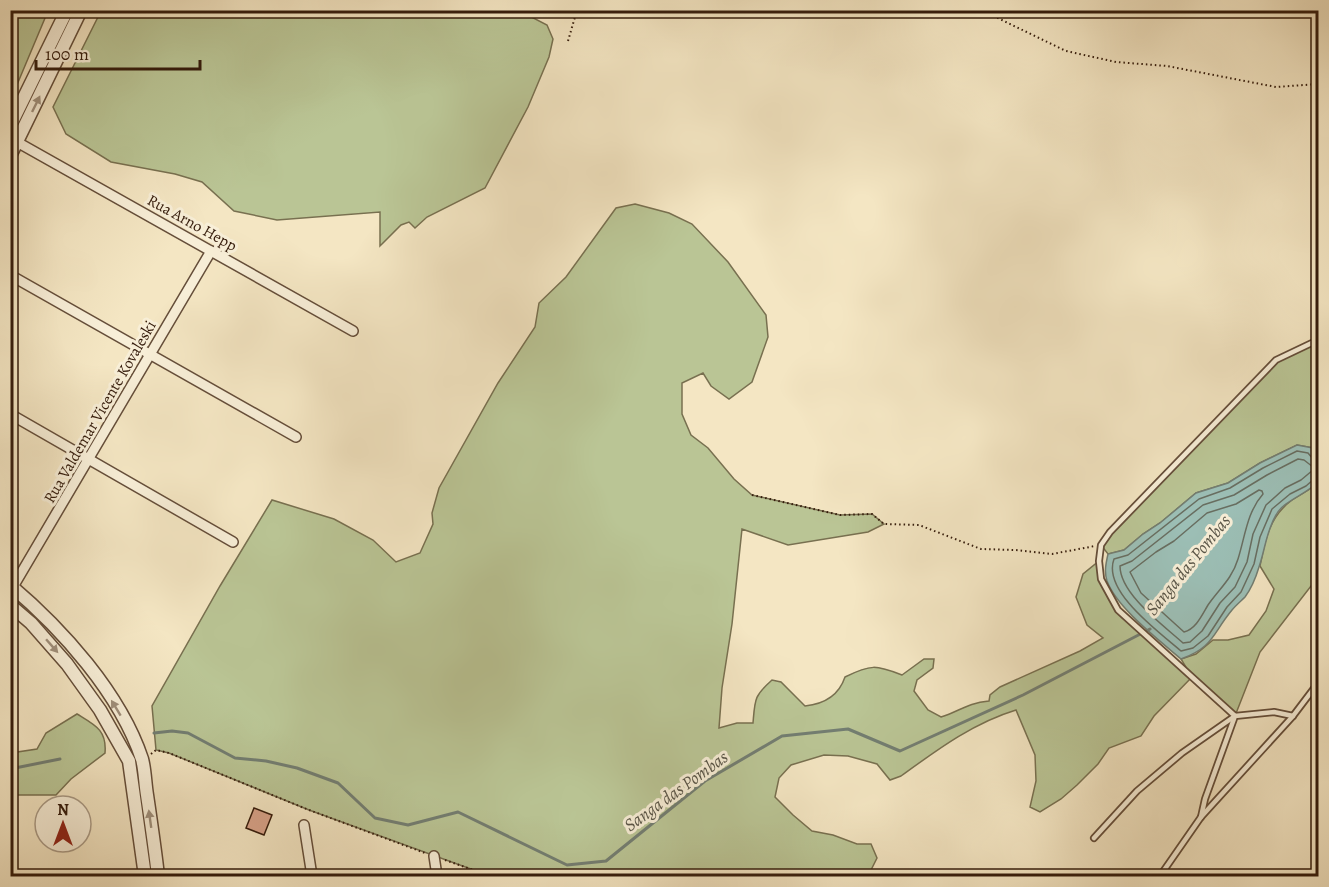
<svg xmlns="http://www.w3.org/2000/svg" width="1329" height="887" viewBox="0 0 1329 887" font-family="Alegreya,serif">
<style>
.green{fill:#bac595;stroke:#787050;stroke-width:1.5}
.water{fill:#9cbfb6;stroke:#737e72;stroke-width:1.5}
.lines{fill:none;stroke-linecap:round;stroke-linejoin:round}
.shore{stroke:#686e61;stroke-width:1.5}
.stream{stroke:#737e72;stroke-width:3}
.building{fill:#d9a48b;stroke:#351c0c;stroke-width:1.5}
.service-casing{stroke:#654e3a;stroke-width:8}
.minor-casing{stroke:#654e3a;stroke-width:12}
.tertiary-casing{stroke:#654e3a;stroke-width:15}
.path{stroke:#351c0c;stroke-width:2;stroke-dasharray:1.5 3;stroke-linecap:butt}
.service{stroke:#f8efd8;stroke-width:4.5}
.minor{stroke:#f8efd8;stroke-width:9}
.tertiary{stroke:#f8efd8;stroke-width:12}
.oneway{fill:#a0907c}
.labels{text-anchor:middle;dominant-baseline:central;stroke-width:6;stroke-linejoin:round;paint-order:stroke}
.street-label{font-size:16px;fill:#351c0c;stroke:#f8efd8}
.water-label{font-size:18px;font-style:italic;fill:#595548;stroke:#f8efd8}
</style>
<rect width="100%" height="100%" fill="#f4e6c3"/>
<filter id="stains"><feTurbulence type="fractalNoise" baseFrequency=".00333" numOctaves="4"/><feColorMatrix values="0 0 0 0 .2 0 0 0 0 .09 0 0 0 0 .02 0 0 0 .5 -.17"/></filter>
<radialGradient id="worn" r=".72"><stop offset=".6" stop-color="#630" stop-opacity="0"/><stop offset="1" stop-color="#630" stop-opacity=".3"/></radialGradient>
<g class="green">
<path d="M11,10L48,11L11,99L10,11Z"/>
<path d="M101,11H520L547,25L553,39L549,57L528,107L485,188L427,217L415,228L409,222L401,225L380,246V212L277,220L234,211L202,182L175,174L111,162L66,134L53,107Z"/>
<path d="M635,204L669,213L692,224L728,262L766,315L768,337L752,382L729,399L711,386L703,373L682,383V414L691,435L708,448L734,479L752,495L840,515L872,514L884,524L868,532L788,545L742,529L732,624L722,688L719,728L737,723H753C755,699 754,696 772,680L781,682L805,706C824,704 839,695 845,677C871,664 876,665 902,675L924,659H934L933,668L917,680L914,691L928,710L941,717C960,711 967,703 989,701L990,695L1000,687L1080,651L1103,638L1087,625L1076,597L1083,574L1099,561L1101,579L1118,610L1190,674L1181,659L1196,654L1213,640H1228L1249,635L1266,611L1274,589L1260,566C1265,540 1269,517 1292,500C1301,493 1310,491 1318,482V580L1311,586L1260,652L1235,716L1192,677L1154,716L1141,736L1109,748L1098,764L1077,785L1061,799L1040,812L1030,807L1036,781L1035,755L1016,710C973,723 937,750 901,776L890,780L877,764L848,756L824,755L791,765L779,778L775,797L793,815L812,831L833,835L857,844H871L877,858L868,876H490L309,810L169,753L156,750L152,706L220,586L272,500L334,519L373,540L396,562L420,553L433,524L432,513L439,488L498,383L535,327L539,303L566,277L616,208Z"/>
<path d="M1318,340V459L1313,448L1297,445L1260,463L1228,483L1196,493L1160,523L1143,534L1124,550L1108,554L1101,545L1110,532L1276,360Z"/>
<path d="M77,714C95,725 107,730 105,753L71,779L56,795H11V753L37,749L46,733Z"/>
</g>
<path class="water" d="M1297,445L1313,448L1318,459V482C1307,494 1283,501 1276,515C1266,532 1265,550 1259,567C1256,577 1251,589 1245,597C1241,601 1236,605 1232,610C1212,634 1214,647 1181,659C1159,640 1117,608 1107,581C1104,572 1106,563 1108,554L1124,550L1143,534L1160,523L1196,493L1228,483L1260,463Z"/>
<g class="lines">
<g class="shore">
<path d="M1298,459L1304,460L1313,467V470L1301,480L1285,488L1266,505L1253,534L1247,562L1235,587L1220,603L1202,631L1190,642L1183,643C1163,625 1120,594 1120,566L1132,561L1203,505L1234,495L1267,475Z"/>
<path d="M1318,459H1313L1308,453L1297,451L1263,468L1230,488L1199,499L1128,555L1114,559C1102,591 1159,632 1181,651L1193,648L1208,636L1227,607L1241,592L1254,564L1260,537L1272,509L1290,494L1306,486L1314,479L1318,478"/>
<path d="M1259,490L1262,491L1263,494C1247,512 1245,537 1238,559C1232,579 1219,589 1208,605C1202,615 1196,629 1184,632L1141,593L1130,572L1156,552L1174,541L1207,513L1236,504Z"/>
</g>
<g class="stream">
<path d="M154,733L172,731L188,733L235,758L266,761L297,768L338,783L375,818L408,825L458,812L567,865L606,861L705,781L782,736L848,729L900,751L1023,695L1150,629"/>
<path d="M10,769L60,759"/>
</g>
</g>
<path class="building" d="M254,808L272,815L264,835L246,828Z"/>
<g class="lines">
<defs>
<g id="service">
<path d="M1201,817L1205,799L1235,716L1274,712L1293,716"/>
<path d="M1094,838L1137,791L1182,753L1235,716L1118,610L1101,579L1099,561L1101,545L1110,532L1276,360L1318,340"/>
<path d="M1160,876L1201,817L1293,716L1318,683"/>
</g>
<g id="minor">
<path d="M10,141L17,142L353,331"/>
<path d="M10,275L296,437"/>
<path d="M10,414L233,542"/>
<path d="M10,592L211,251"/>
<path d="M304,825L312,876"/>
<path d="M434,856L437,876"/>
</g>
<g id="tertiary">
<path d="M10,126L67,10"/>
<path d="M10,156L81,10"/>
<path d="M10,585C62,629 120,693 142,759C145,770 145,783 147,795C151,822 155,849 158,876"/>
<path d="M10,605L31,623L67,664L100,710L129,761L145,876"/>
</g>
</defs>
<use href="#service" class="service-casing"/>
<use href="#minor" class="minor-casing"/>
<use href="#tertiary" class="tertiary-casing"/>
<g class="path">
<path d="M981,10L1066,51L1116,62L1167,66L1276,87L1318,84"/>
<path d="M568,41L577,10"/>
<path d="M752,495L840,515L872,514L884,524L919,525L981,549L1015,550L1052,554L1095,546"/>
<path d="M151,754L156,750L169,753L309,810L425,853"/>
<path d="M445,860L490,876"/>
</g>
<use href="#service" class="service"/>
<use href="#minor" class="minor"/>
<use href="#tertiary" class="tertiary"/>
</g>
<defs><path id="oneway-solid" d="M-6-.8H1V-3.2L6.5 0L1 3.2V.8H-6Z" transform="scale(1.5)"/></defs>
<g class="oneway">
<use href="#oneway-solid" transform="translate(36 104) rotate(-64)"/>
<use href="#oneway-solid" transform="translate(52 646) rotate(49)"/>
<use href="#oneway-solid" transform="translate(116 708) rotate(-121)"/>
<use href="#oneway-solid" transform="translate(150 819) rotate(-98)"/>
</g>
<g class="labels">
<g class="street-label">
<text transform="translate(192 223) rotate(29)">Rua Arno Hepp</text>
<text transform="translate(100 412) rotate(-60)">Rua Valdemar Vicente Kovaleski</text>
</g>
<g class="water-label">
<text transform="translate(1188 565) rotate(-51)">Sanga das Pombas</text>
<text transform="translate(676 791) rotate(-36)">Sanga das Pombas</text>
</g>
</g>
<rect width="1329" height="887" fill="none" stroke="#f4e6c3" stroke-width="36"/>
<rect x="12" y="12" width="1305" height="863" fill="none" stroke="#351c0c" stroke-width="3"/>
<rect x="18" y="18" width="1293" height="851" fill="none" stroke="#351c0c" stroke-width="1.5"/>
<g transform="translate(63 824)"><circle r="28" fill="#f8efd8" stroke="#aa9b86" stroke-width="1.5"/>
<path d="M0-4.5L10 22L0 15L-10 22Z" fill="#8f2418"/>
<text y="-9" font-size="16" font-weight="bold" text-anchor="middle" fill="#351c0c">N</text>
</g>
<path d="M36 60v9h164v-9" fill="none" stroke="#351c0c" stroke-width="3"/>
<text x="45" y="60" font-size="18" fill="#351c0c" stroke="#f8efd8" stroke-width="4.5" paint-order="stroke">100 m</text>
<rect width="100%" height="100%" filter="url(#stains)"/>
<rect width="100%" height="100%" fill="url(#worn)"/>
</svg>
